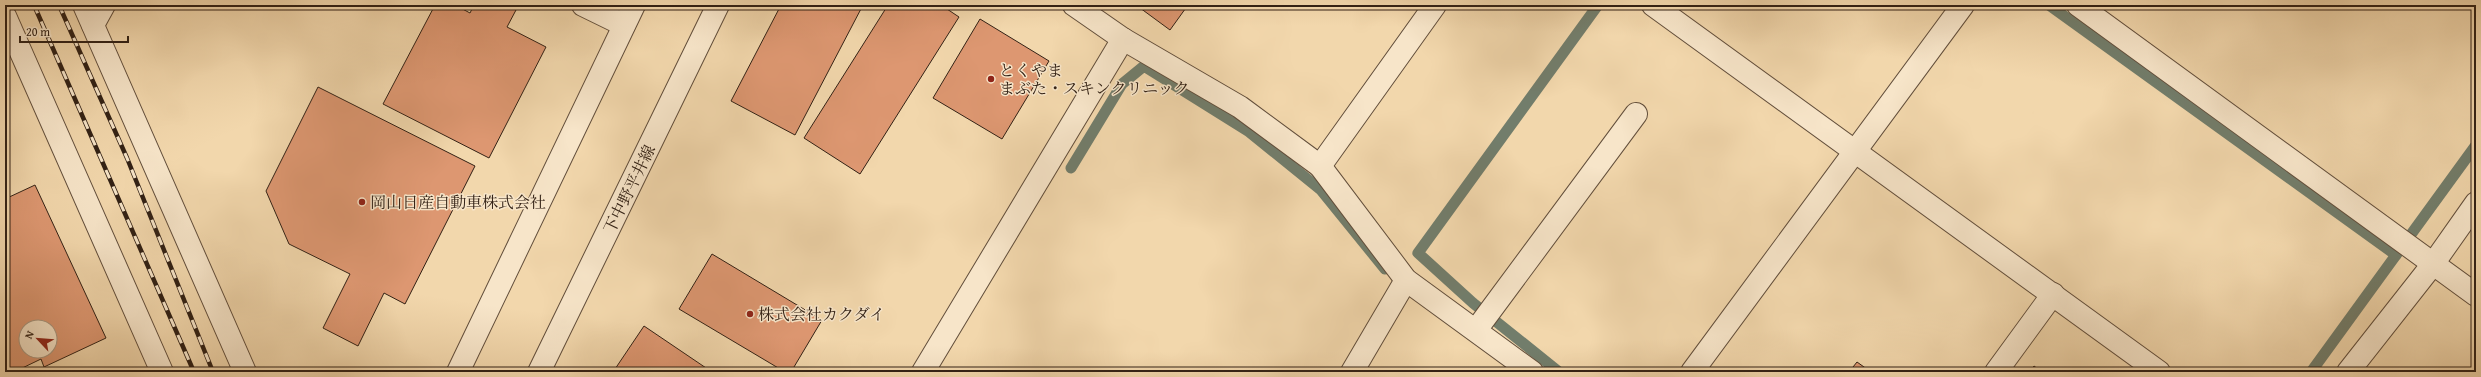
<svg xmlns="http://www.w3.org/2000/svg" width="2481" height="377" viewBox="0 0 2481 377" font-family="'Gentium Book Plus','Noto Serif JP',serif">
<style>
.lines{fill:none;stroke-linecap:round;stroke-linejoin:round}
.stream{stroke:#727d6b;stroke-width:11}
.building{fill:#dd9771;stroke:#322115;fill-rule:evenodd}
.minor-casing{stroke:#624e3b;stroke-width:24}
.tertiary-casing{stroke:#624e3b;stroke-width:24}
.minor{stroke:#f7e5c9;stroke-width:22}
.tertiary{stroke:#f7e5c9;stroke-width:22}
.rail-casing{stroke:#322115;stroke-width:4.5}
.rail{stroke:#f7e5c9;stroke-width:3;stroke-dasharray:9;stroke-linecap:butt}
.poi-dot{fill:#8f2418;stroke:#f7e5c9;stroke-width:1.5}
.labels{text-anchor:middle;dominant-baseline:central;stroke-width:3;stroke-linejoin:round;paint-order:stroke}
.poi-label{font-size:16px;fill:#322115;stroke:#f7e5c9;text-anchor:start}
.street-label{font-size:16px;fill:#322115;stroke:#f7e5c9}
</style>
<rect width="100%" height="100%" fill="#f2d7ac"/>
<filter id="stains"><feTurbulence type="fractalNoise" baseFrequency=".005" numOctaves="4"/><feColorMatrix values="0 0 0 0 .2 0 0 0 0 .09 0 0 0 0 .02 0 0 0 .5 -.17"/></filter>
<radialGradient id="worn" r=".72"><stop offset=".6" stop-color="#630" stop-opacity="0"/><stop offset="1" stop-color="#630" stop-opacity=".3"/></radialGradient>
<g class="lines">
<g class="stream">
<path d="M2049,5L2396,255L2476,145"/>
<path d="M1071,168L1122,84L1144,66L1248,131L1321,190L1385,269"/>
<path d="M1559,372L1473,303L1418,253L1598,5"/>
<path d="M2311,372L2396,255"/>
</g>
</g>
<g class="building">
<path d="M435,5H455L470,13L474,5H506L516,10L507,27L546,47L489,158L383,104Z"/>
<path d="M781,5H863L795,135L731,101Z"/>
<path d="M888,5H941L959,17L860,174L804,138Z"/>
<path d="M1136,5H1188L1170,30Z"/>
<path d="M980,19L1049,61L1002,139L933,98Z"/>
<path d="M318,87L475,166L405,304L384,293L358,346L323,328L350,274L289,244L266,191Z"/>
<path d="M35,185L106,338L44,367L41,359L14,372H5V199ZM26,327H50V351H26Z"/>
<path d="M712,254L822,320L791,372H785L679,309Z"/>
<path d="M644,326L712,372H613Z"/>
<path d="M1857,362L1871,372H1849Z"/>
<path d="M2034,366L2042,372H2029Z"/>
</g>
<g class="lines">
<defs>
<g id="minor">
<path d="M84,5L245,372"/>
<path d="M583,5L624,25"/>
<path d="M1074,5L1123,39L1240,107L1320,166L1406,280L1532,372"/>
<path d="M1653,5L2159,372"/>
<path d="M2078,5L2476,295"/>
<path d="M5,16L162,372"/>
<path d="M93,25L104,5"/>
<path d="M1320,166L1435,5"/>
<path d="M1476,330L1636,114"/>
<path d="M923,372L1123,39"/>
<path d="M1352,372L1406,280"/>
<path d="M1692,372L1963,5"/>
<path d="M1996,372L2053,294"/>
<path d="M2348,372L2433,264L2476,203"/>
</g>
<g id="tertiary">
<path d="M458,372L634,5"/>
<path d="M539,372L718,5"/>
</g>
</defs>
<use href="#minor" class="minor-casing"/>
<use href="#tertiary" class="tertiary-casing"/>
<use href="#minor" class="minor"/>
<use href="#tertiary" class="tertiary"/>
<defs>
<g id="rail">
<path d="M34,5L194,372"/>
<path d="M59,5L127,158L213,372"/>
</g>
</defs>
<use href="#rail" class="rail-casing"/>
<use href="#rail" class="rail"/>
</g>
<g class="poi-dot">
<circle cx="991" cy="79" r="4"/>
<circle cx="362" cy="202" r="4"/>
<circle cx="750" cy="314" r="4"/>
</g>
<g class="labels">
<g class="poi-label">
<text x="999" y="70">とくやま<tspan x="999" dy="18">まぶた・スキンクリニック</tspan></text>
<text x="370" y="202">岡山日産自動車株式会社</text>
<text x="758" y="314">株式会社カクダイ</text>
</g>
<g class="street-label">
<text transform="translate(629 189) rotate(-64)">下中野平井線</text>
</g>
</g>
<rect width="2481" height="377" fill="none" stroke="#f2d7ac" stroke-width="20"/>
<rect x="6" y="6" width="2469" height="365" fill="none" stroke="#322115" stroke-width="2"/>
<rect x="10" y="10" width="2461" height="357" fill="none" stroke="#322115"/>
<g transform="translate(38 339) rotate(296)"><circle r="19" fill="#f7e5c9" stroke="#a89781"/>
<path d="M0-3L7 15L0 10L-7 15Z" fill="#8f2418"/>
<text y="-6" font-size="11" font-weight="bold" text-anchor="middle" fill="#322115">N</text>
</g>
<path d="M20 36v6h108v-6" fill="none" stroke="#322115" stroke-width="2"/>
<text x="26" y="36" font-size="12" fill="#322115" stroke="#f7e5c9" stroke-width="3" paint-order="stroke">20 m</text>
<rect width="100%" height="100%" filter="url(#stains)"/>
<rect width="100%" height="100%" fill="url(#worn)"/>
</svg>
